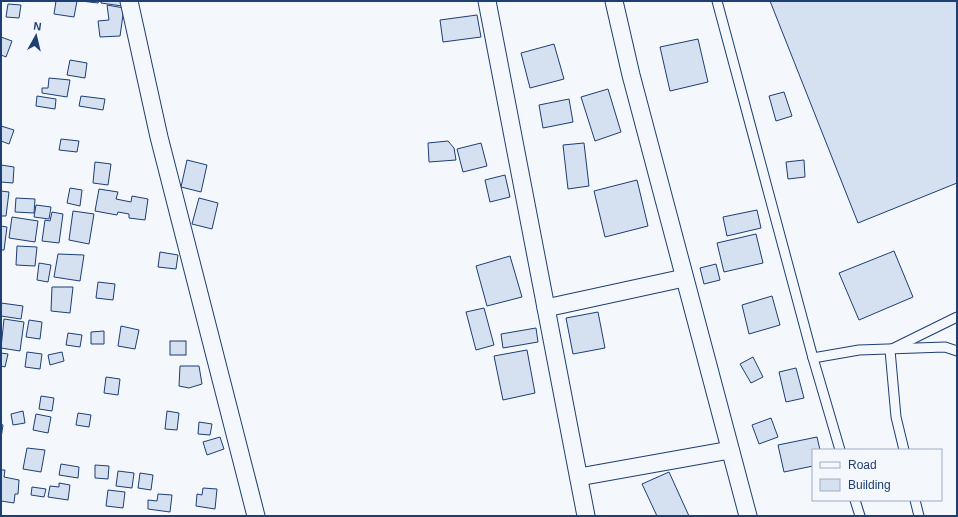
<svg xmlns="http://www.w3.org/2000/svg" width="958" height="517" viewBox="0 0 958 517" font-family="Arial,sans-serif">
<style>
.building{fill:#d5e0f0;stroke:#1d3f73}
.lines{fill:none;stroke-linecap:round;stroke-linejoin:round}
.lane-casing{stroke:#1d3f73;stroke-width:11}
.street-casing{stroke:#1d3f73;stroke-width:19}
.lane{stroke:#f4f7fb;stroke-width:9}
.street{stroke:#f4f7fb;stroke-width:17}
</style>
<rect width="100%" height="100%" fill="#f4f7fb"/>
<g class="building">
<path d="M56,1H77L74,17L54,14Z"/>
<path d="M81,1H99L98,3Z"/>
<path d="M101,1H123L122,6L101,3Z"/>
<path d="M770,1H957V183L858,223Z"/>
<path d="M8,4L21,5L19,18L6,17Z"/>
<path d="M107,5L124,8L120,36L100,37L98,21L109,20Z"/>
<path d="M477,15L481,37L443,42L440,20Z"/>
<path d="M1,37L12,41L6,57L1,55Z"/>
<path d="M698,39L708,82L670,91L660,47Z"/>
<path d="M554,44L564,79L530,88L521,53Z"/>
<path d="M70,60L87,63L85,78L67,75Z"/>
<path d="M49,78L70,80L67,97L42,93V88H48Z"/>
<path d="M608,89L621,132L595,141L581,97Z"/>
<path d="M784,92L792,116L776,121L769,96Z"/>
<path d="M37,96L56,99L55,109L36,106Z"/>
<path d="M81,96L105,99L103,110L79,106Z"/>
<path d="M569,99L573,122L543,128L539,105Z"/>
<path d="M1,126L14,130L9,144L1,141Z"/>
<path d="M61,139L79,141L77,152L59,150Z"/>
<path d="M448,141L454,148L456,160L429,162L428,143Z"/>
<path d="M481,143L487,166L463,172L457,149Z"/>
<path d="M584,143L589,186L568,189L563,145Z"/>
<path d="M187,160L207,165L201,192L181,187Z"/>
<path d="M804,160L805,177L788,179L786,162Z"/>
<path d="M95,162L111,164L108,185L93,183Z"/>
<path d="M1,165L14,167L13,183L1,182Z"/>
<path d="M505,175L510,197L490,202L485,180Z"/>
<path d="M637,180L648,226L605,237L594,191Z"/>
<path d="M70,188L82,190L80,206L67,203Z"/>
<path d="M99,189L118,192L116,199L131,202L132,196L148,199L145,220L129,218V214L118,212L117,215L95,211Z"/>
<path d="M1,191L9,192L6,216H1Z"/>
<path d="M16,198L35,199L34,213L15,212Z"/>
<path d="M199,198L218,203L212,229L192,224Z"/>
<path d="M36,205L51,207L49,219L34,217Z"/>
<path d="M757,210L761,228L727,236L723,217Z"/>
<path d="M73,211L94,214L89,244L69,240Z"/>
<path d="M52,212L63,214L59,243L42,241L45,220L50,221Z"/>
<path d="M12,217L38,221L35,242L9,238Z"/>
<path d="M1,226L7,227L4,250H1Z"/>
<path d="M756,234L763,263L724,272L717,243Z"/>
<path d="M17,246L37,247L35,266L16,265Z"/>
<path d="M894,251L913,297L859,320L839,273Z"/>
<path d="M160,252L178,255L176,269L158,267Z"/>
<path d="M58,254L84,255L80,281L54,277Z"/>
<path d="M510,256L522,297L487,306L476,266Z"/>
<path d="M39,263L51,265L48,282L37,280Z"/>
<path d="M716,264L720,280L704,284L700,268Z"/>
<path d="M98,282L115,284L113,300L96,298Z"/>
<path d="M52,287H73L70,313L51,311Z"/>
<path d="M772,296L780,325L749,334L742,305Z"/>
<path d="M1,303L23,306L21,319L1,316Z"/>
<path d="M484,308L494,345L476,350L466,312Z"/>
<path d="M598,312L605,348L573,354L566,318Z"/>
<path d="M4,319L24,322L20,351L1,348Z"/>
<path d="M29,320L42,322L40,339L26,337Z"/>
<path d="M121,326L139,330L135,349L118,346Z"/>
<path d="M536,328L538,342L503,348L501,334Z"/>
<path d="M104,331V344H91V332Z"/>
<path d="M68,333L82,335L80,347L66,345Z"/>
<rect x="170" y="341" width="16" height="14"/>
<path d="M527,350L535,393L503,400L494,356Z"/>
<path d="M27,352L42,354L40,369L25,367Z"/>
<path d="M62,352L64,361L50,365L48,355Z"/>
<path d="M1,353L8,354L5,367L1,366Z"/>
<path d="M753,357L763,377L751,383L740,364Z"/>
<path d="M180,366H199L202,384L189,388L179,386Z"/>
<path d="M796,368L804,398L786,402L779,372Z"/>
<path d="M106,377L120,379L118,395L104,393Z"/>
<path d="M41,396L54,398L52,411L39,409Z"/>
<path d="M23,411L25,423L13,425L11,414Z"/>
<path d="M167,411L179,413L177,430L165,429Z"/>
<path d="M78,413L91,415L89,427L76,425Z"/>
<path d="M36,414L51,417L48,433L33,430Z"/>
<path d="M771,418L778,437L759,444L752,425Z"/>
<path d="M199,422L212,424L210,435L198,434Z"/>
<path d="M1,424L3,425L1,438Z"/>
<path d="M220,437L224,449L207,455L203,442Z"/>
<path d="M817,437L820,450H813V466L784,472L778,445Z"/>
<path d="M27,448L45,450L41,472L23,469Z"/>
<path d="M61,464L79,467L78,478L59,475Z"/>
<path d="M95,465L109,466L108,479L95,478Z"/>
<path d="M1,470H5L4,477L19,480L18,494H15L14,503L1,501Z"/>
<path d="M118,471L134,473L132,488L116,486Z"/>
<path d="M669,472L689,516H657L642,484Z"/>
<path d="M140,473L153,475L151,490L138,488Z"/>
<path d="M59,483L70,485L68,500L48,497L50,486L59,487Z"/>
<path d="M32,487L46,489L44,497L31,495Z"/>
<path d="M203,488L217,489L215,509L196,506L197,494L202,495Z"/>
<path d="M108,490L125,492L123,508L106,506Z"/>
<path d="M158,494L172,495L170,512L148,509V500L157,501Z"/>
</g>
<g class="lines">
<defs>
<g id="lane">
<path d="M717,1L813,358L840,450"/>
<path d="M813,358L859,350L945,347L957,351"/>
<path d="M904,450L896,417L890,350L957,317"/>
<path d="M855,500L860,516"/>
<path d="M915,500L919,516"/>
</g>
<g id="street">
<path d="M129,1L159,137L256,516"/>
<path d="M487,1L586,516"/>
<path d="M614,1L631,75L748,516"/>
<path d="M546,308L684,278"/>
<path d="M579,477L730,450"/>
</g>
</defs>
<use href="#lane" class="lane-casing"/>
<use href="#street" class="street-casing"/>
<use href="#lane" class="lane"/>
<use href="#street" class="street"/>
</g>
<rect width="958" height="517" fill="none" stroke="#1d3f73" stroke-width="4"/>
<rect x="812" y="449" width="130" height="52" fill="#f4f7fb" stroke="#9eadc5"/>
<rect x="820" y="462" width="20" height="6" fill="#f4f7fb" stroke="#9eadc5"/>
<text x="848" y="469" font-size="12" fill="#1d3f73">Road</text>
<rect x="820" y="479" width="20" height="12" fill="#d5e0f0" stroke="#9eadc5"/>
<text x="848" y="489" font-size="12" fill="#1d3f73">Building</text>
<g transform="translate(36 36) rotate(8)" stroke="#f4f7fb" stroke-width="3" paint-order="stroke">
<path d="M0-3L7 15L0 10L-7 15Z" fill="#1d3f73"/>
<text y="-6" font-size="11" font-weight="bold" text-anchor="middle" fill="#1d3f73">N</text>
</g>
</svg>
